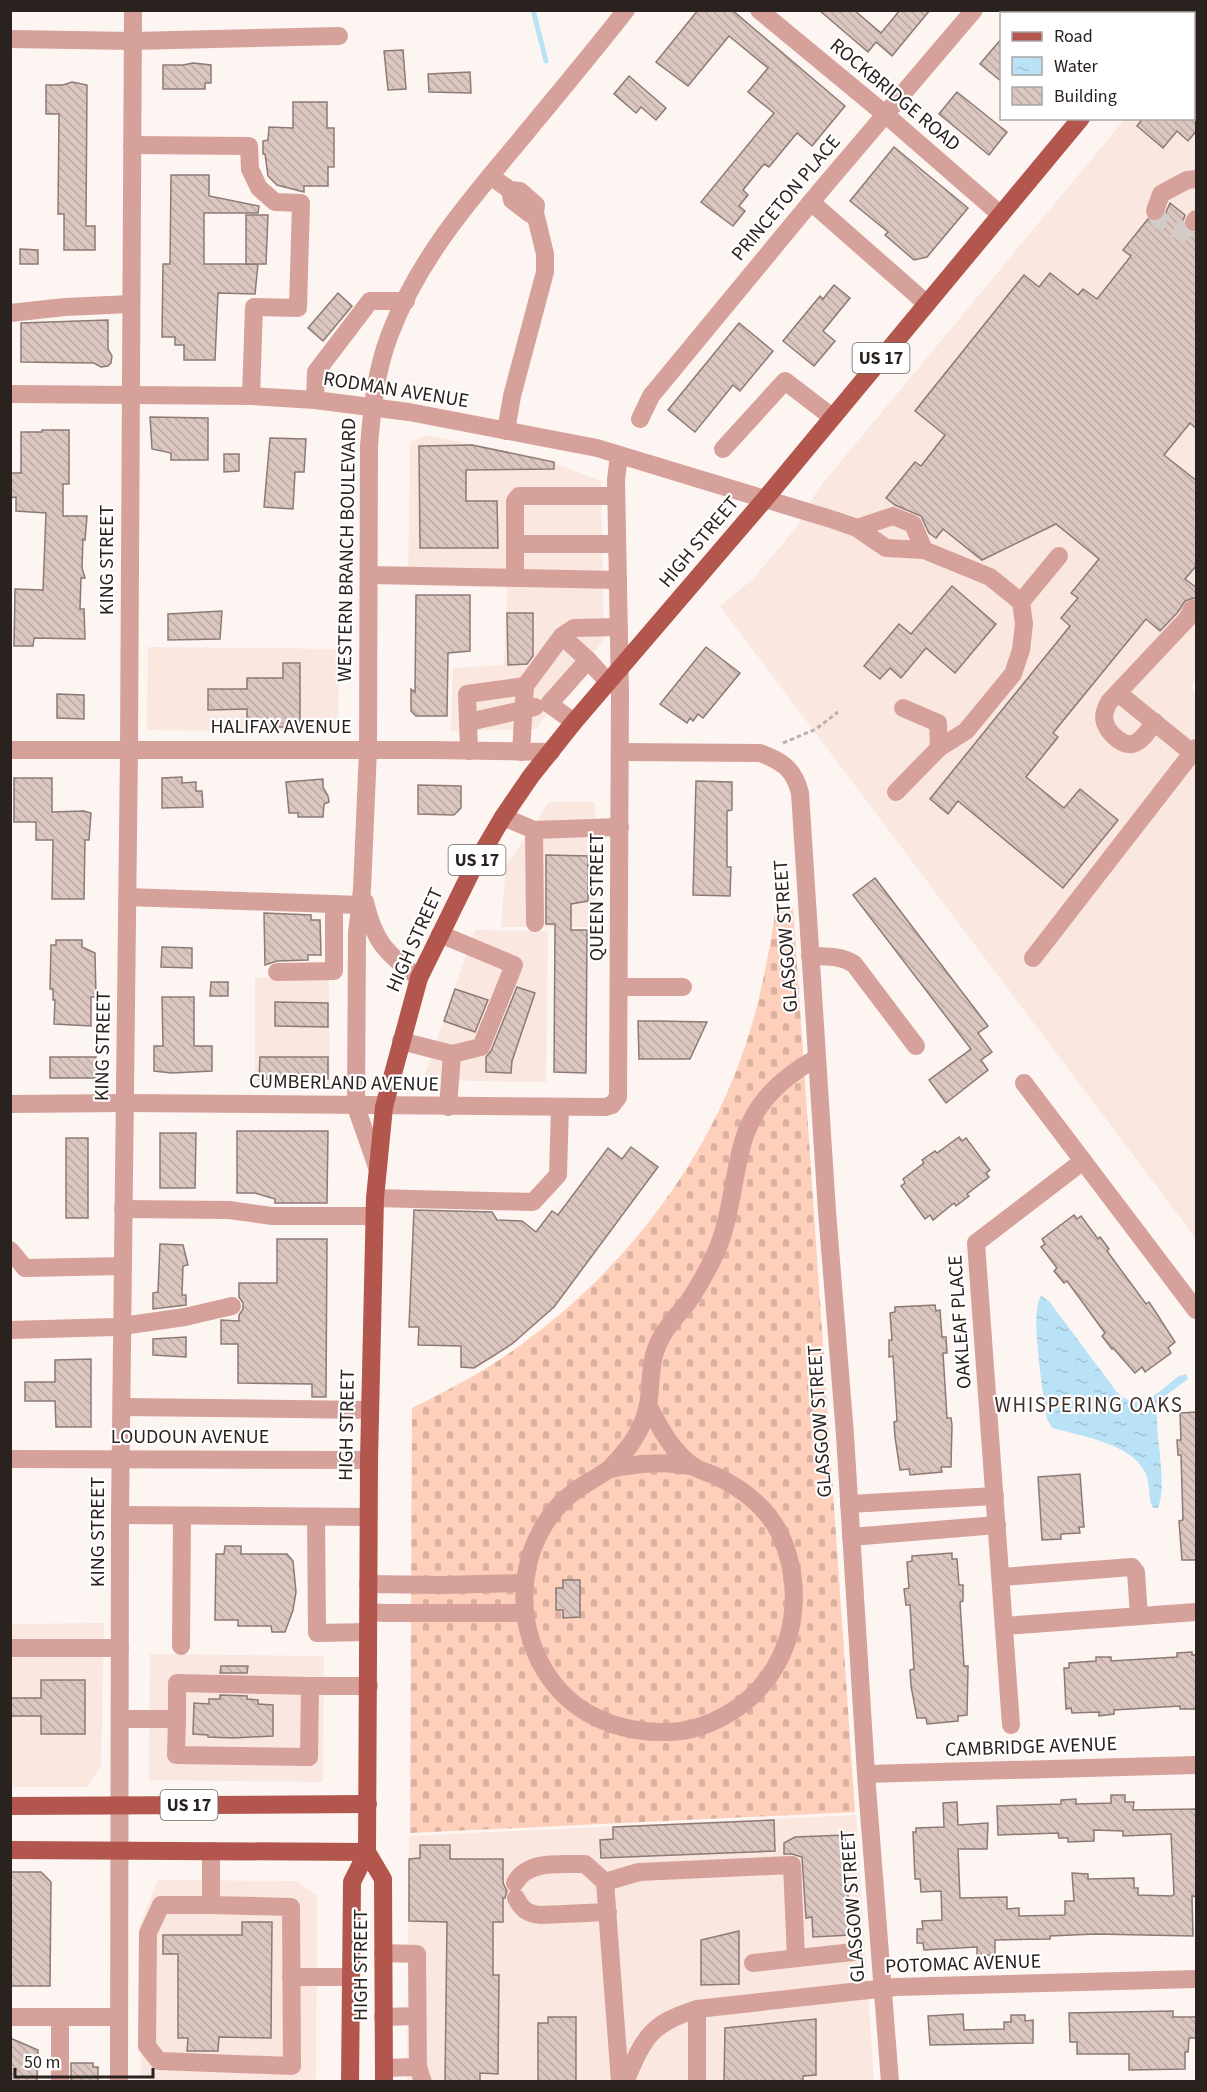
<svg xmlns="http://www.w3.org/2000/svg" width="1207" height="2092" viewBox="0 0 1207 2092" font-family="'Source Sans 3',sans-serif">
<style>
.built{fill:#f9e7e0}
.cemetery{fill:url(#cemetery-stones)}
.water{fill:url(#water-ripples)}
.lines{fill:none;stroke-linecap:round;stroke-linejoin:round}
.stream{stroke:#bae2f6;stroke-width:5}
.building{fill:url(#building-back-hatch);stroke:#8d7a75;stroke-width:1.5}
.minor-tunnel{stroke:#d3cbc7;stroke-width:18;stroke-dasharray:18 9;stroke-linecap:butt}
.path{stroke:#b9b2ae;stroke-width:3;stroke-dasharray:4.5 3;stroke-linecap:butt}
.minor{stroke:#d7a19b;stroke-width:18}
.major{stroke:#b2564e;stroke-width:18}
.labels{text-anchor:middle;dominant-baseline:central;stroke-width:4.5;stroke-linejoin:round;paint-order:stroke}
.shield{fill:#fff;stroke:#696462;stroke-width:1.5}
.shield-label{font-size:18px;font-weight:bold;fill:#29221f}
.street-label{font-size:20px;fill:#29221f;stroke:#fff}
.neighbourhood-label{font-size:21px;letter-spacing:1.5px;fill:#40302a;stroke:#fff}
</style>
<defs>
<pattern id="cemetery-stones" width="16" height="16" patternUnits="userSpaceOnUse" patternTransform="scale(1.5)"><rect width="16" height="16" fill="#fecfbb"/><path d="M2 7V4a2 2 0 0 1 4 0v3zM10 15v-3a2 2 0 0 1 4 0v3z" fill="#dab1a0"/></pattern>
<pattern id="water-ripples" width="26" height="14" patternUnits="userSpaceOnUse" patternTransform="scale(1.5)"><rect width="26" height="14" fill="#bae2f6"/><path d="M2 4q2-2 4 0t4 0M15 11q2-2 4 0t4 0" fill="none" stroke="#a0c2d2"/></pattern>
<pattern id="building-back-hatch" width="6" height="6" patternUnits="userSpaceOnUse" patternTransform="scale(1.5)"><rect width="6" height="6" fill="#dbc6c0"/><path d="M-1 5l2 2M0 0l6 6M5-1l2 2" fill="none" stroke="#bcaaa5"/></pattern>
</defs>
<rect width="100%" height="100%" fill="#fdf5f1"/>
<g class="built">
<path d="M1196,32V674L1192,688L1196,692V1239L720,606L753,579L796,528L818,489L1125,119L1194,118V36Z"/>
<path d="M426,435L541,458L601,481L604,639L536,729L451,731L453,668L504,665L507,588L408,585L410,442Z"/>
<path d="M148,647L339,649L338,732L147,730Z"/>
<path d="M549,802H595L596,927H501L506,866Z"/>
<path d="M475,930L548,931L546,1082L423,1080Z"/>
<path d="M255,978L329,979L330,1086L255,1087Z"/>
<path d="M104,1623L101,1766L87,1787H11V1624Z"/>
<path d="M150,1654L324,1656L323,1782L149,1780Z"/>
<path d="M856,1815L874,2081L407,2082L409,1836Z"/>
<path d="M158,1880L297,1881L317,1896L316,2081H152L141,2072L139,1927Z"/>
</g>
<path class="cemetery" d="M793,907L855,1812L410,1833L412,1408C452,1388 491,1368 526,1341C631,1264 716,1150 752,1024C763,986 770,947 776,908Z"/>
<path class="water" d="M1041,1296L1049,1301L1116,1391C1140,1416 1157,1392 1179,1376L1186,1374L1188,1379L1165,1396L1157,1408C1155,1437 1168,1484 1158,1508H1153C1147,1497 1151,1483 1145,1472C1130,1443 1081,1436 1052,1428L1047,1419C1044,1396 1029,1312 1041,1296Z"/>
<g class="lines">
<path class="stream" d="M533,10L546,61"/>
</g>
<g class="building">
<path d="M698,10H732L845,106L812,146L797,133L769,167L764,164L743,190L748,195L739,206L745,211L733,226L701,202L774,113L748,92L768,68L729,36L688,86L656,62Z"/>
<path d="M819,10H854L881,33L900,10H930L892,56L876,42L868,52Z"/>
<path d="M1002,38V82L980,64Z"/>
<path d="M403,50L406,89L388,90L384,51Z"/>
<path d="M193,63L211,65V83H205V89H163V65H183Z"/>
<path d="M470,72L471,93L429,92L428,74Z"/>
<path d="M629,76L666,108L656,120L641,107L636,113L614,94Z"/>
<path d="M72,82L87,85L86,226H95V250H64V214H58L59,114H46V85H63Z"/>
<path d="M957,92L1007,132L989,155L939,114Z"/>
<path d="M293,102H327V128H334V167H328V186H304V192L277,185L268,176L265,154H263V141L268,140L269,127L293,128Z"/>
<path d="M1143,118H1197V130L1188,141L1177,131L1163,148L1137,126Z"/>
<path d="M894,147L968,208L927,257L914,260L885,235L888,232L850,201Z"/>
<path d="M171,175H209V196L259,206L258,213H204V264H258L255,294L218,293L215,360H184V345H175V337H162L163,264H170Z"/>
<path d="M1170,203L1185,215L1183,221L1184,227L1188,232L1197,233V429L1190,423L1164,455L1197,481V565L1185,579L1197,588V597L1185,601L1178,612L1160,631L1146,619L1053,733L1058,737L1026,777L1064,808L1080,789L1118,820L1063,888L958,801L948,814L930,799L1070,626L1061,618L1078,598L1071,593L1099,559L1056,524L982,560L943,529L936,538L929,533L921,516L895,505L886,498L915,462L921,466L945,435L915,411L1024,275L1039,287L1050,273L1078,295L1083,289L1097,299L1131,256L1123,250L1148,219L1156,222L1163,219Z"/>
<path d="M246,215H268L266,264H246Z"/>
<path d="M20,249L38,250V264H20Z"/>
<path d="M834,285L850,298L823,331L835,341L814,366L783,341L820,296L823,299Z"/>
<path d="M338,293L352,306L323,341L308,328Z"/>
<path d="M108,320V349L112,356L111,363L108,366L101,367L94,363L21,362V323Z"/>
<path d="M739,323L773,351L740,391L733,385L695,432L668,410Z"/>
<path d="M150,417L208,418V460H171V453L152,449Z"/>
<path d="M42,430H69V484H63V516H87L85,540L83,539L82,568L85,578H81L80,609H84L85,639L34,638L33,646H14L15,589L43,590L46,513L16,511V497L10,498V473H21V432H42Z"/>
<path d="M270,438L306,439L304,472H295L293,509L264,507Z"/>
<path d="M472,445L554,462V469L466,470V501H497L498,548H420L419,446Z"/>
<path d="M224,454H239V471L224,472Z"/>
<path d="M952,586L996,624L955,673L926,648L901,678L890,668L880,679L864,666L899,624L911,634Z"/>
<path d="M416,595H470V651L448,653L447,716H416L411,711V689L415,692Z"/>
<path d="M222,611L220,639L168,640V614Z"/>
<path d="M507,613H533V656L527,664L508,665Z"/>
<path d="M706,647L740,673L703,718L698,714L693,721L690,718L687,723L660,704Z"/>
<path d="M283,663H300V727H247V709L208,710V689H247V678H283Z"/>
<path d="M57,694L84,695V719L57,718Z"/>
<path d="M182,777V783L196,782V791H202L203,807L162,808V778Z"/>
<path d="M14,778H52V812L84,811L91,813L89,840H85L84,899H52L53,840H36V822H14Z"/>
<path d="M323,779V787L328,796L329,802L324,804L323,817H298V813H289L286,782Z"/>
<path d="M696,781L732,782V810L727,811V867H731L730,896L693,895Z"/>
<path d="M418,785L461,786V808L454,815L418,814Z"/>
<path d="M546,855L588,856V901L571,904V930H587L586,1073L554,1072L555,924H546Z"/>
<path d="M875,878L988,1026L978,1033L992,1052L981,1060L988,1070L946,1103L929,1080L971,1049L853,895Z"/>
<path d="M264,913L311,915V920H320L321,955H308V960L277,961L265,965Z"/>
<path d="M56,940H82V947L95,953L96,997H91V1026L54,1024L55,1000H53V989H50L51,945H56Z"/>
<path d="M162,947L192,948V968L161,967Z"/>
<path d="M211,982H228V996H210Z"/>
<path d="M517,987L535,993L512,1061L511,1073L486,1072V1057L491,1051Z"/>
<path d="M455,989L488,1000L475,1032L444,1021Z"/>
<path d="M162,997H194V1046H212V1071L172,1073L154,1071V1046H163Z"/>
<path d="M275,1002L328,1003V1027L275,1026Z"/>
<path d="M638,1021H656L707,1022L690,1059H639Z"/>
<rect x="50" y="1057" width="46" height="21"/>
<path d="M260,1057H328V1079H259Z"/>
<path d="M237,1131H328L327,1203H275V1199L255,1193H237Z"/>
<path d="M160,1133H196L195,1188H160Z"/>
<path d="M959,1137L962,1141L966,1138L990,1170L986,1173L989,1177L967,1194L969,1196L956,1206L954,1203L933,1220L930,1215L925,1219L901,1186L905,1183L903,1179L924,1163L922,1160L935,1151L937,1153Z"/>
<rect x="66" y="1138" width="22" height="80"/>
<path d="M631,1147L658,1167L554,1307L512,1344L474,1368L461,1367V1346L418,1345L419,1327H409L414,1210L492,1212L497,1220L522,1221L536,1232L552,1211L558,1215L608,1148L622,1159Z"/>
<path d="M1074,1215L1077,1219L1081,1216L1098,1239L1100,1237L1109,1249L1107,1251L1146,1304L1149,1302L1153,1308L1175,1342L1168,1348L1171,1353L1145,1372L1142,1367L1135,1373L1113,1348L1112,1349L1102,1336L1105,1333L1067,1281L1064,1283L1054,1271L1057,1268L1041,1247L1045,1244L1042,1239Z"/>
<path d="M277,1239H327L326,1397H312V1384L238,1383V1344H221V1320L239,1321V1315L243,1309V1303L239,1297V1283H277Z"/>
<path d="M160,1244L183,1245L188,1265L183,1266L182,1295H186V1305L153,1309V1293L158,1292Z"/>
<path d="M935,1305L936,1311L940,1310L942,1337H946L947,1353H943L947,1418H951L952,1425L951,1467H941L942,1472L910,1475L909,1469L900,1470L895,1437L894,1422L897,1421L893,1356L889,1357V1340H892L890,1313L895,1312V1307Z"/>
<path d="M186,1337V1357L153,1355V1339Z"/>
<path d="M91,1359V1427H56L55,1401H25V1382H55V1360Z"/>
<path d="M1197,1412V1560H1182L1179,1521L1183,1520L1181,1455H1178L1177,1440H1181L1180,1413Z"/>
<path d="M1080,1474L1084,1527H1079L1080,1533L1061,1534V1539L1042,1540L1038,1477Z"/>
<path d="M225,1546H241V1554H287L293,1561L296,1592L293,1610L285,1632H272L271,1626H238V1620H215L216,1554H224Z"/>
<path d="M952,1553V1559H957L959,1585H963V1601L960,1602L964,1666H968L967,1715L958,1716V1721L927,1724L926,1718H917L911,1686L910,1670L914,1669L910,1605H906L904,1589L909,1588L907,1562L912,1561V1556Z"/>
<path d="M563,1580H580V1617L563,1618V1610H556V1588H563Z"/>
<path d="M1192,1652V1655H1197L1196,1709H1180V1706L1114,1710V1714L1099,1716V1712L1072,1713L1071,1708L1066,1709L1064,1668H1069V1663L1096,1661V1657H1111V1661L1177,1657V1653Z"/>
<path d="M221,1666H248L247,1673H220Z"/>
<path d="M41,1680H85V1734H41V1716H10V1698H41Z"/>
<path d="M220,1695L247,1696V1699L258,1700V1704L273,1705V1736L233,1738L208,1737V1735L193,1734L194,1703L209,1704V1699H220Z"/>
<path d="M1111,1795H1125V1802H1134L1133,1810L1197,1809V1897L1192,1896L1193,1936L1095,1934L1050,1936V1939L995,1940V1955H977V1947L924,1950L923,1943H917V1929H923L922,1921L942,1920L941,1891L921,1892L920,1879H915L913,1832H916V1828L944,1827L943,1803L957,1802L958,1825L988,1823L987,1849H958L960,1898L1007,1897V1909L1019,1908V1916L1065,1915V1901H1074L1072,1873L1088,1874V1879L1134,1878V1888H1138V1895L1172,1896L1174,1894L1171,1834L1123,1836V1831L1094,1830V1841L1068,1842V1838H1059L1058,1833L998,1835L997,1806L1061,1804V1800L1076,1799V1804L1111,1803Z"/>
<path d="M774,1820L775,1851L601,1858L600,1840L613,1839V1827Z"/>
<path d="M845,1835L850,1935L813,1937L812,1917L806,1918L802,1857L792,1854H784V1843L795,1837Z"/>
<path d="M420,1845H450V1859H503V1883L507,1891L505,1898H503V1922H493V1975H499L498,2074L480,2073V2082H445L447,1922L409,1921V1859L420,1858Z"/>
<path d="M10,1872H41L51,1882L50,1986H10Z"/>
<path d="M242,1922H272L271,2038L219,2037L218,2051H187L188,2038H178V1954H163V1935H242Z"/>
<path d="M739,1931V1984L701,1985V1940Z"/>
<path d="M1173,2011V2017H1197V2038H1189L1188,2052H1185V2069L1129,2070V2054H1077V2042H1070L1069,2013Z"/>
<path d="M963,2014L964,2030L1004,2029V2022H1011V2015H1025V2021L1033,2020V2043L930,2045L928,2016Z"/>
<path d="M548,2017H576V2082H538V2023H548Z"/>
<path d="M816,2019V2075L803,2076V2082H724L725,2028Z"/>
<path d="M10,2038L38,2050L37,2082H10Z"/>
<path d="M71,2063H93V2067H98V2082H71Z"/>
</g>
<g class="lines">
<path class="minor-tunnel" d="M1155,211L1160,221L1183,232L1194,222"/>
<path class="path" d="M783,743L816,729L838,712"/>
<g class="minor">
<path d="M759,10L886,115L1001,215"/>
<path d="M10,39L133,41L339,36"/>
<path d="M132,145L249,146L250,169L259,188L275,202L301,203L298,308L254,307L251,396"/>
<path d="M490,176L510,190L520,191L536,205L535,213L530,214L512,200L510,190"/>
<path d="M811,202L927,304"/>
<path d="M1155,211L1161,194L1187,180L1196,179"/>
<path d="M1194,222L1196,219"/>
<path d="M10,313L65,307L131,304"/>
<path d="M10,394L251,396L315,400L409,412L597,448L834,520L857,528L886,548L924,550L990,577L1021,602L1024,624L1021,650L1013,674L966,731L939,748L896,792"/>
<path d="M315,400L316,372L370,301H406"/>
<path d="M640,419L651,396L821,190L974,10"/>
<path d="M506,431L512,396L545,272V254L535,213"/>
<path d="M723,449L785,381L832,417"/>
<path d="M857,528L893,516L913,524L924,550"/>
<path d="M515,544H617"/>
<path d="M369,575L618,580"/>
<path d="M515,578V501L519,496H616"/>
<path d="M1021,602L1059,556"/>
<path d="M588,660L609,683"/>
<path d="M1118,693L1196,756"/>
<path d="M903,708L938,723L939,748"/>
<path d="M469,722L535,707"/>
<path d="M574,722L549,704L588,660L562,636L574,628L619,627"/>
<path d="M1155,722C1149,729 1143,740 1135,743C1125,748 1110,735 1106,725C1102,717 1105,710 1109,702L1187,619L1192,609L1196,608"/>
<path d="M10,750H432L551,752"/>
<path d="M469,751L467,694L525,686"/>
<path d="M521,752L525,686L562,636"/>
<path d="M620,752L760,753C782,761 794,769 800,793L827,1211L845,1435L866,1774L890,2082"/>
<path d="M503,817L534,830L620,827"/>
<path d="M534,830L535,923"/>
<path d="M127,897L361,905"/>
<path d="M365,902C375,944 386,952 419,978"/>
<path d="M440,934L514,965L481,1047L452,1054"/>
<path d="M810,956C825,957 841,955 854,964L916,1046"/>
<path d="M1033,958L1196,748"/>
<path d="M277,972L334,971V904"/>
<path d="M619,987H683"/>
<path d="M401,1041L452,1054L448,1107"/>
<path d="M1024,1083L1196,1310"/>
<path d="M10,1104L125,1103L605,1107L612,1105L618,1097L620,693L616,480L619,455"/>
<path d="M377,1167L356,1107L357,933L362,889L368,750L369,446C372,408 376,370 390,334C417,262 467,203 516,145C553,100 590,56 626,10"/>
<path d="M375,1198L533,1202L558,1175L560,1107"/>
<path d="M123,1209L229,1210L272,1216H374"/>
<path d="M10,1250L25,1268L123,1266"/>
<path d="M10,1330L115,1327L185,1317L232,1306"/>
<path d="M648,1405C660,1428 673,1454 696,1468C704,1472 713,1474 722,1479C745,1491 767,1509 779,1532C801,1578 799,1633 770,1675C748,1707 708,1731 668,1732C630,1733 592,1722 565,1696C502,1634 513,1522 592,1480C598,1477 602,1473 608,1470C613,1468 620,1467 626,1466C650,1462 671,1462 695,1467"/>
<path d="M122,1407L370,1410"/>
<path d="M10,1459L369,1460"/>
<path d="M609,1469C627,1451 643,1431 648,1405C651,1388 650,1371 654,1355C661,1331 673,1321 688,1302C699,1286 709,1268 717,1250C729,1221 732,1189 739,1158C748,1110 775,1081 817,1058"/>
<path d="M849,1504L995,1496"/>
<path d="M120,1515L368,1517"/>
<path d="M316,1517L317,1633L368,1632"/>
<path d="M851,1537L997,1525"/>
<path d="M1001,1577L1132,1567L1136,1572L1139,1616"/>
<path d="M368,1584L442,1585L524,1583"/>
<path d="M368,1612L384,1613H525"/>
<path d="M1004,1626L1196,1612"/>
<path d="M181,1646L182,1516"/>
<path d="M10,1648H120"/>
<path d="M120,1719H177L176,1755L309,1757L310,1686H369"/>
<path d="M177,1719V1683L310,1686"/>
<path d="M1011,1725L976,1243L1083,1161"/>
<path d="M866,1774L1196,1765"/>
<path d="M605,1882L639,1872L792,1865L796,1958"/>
<path d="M515,1883C528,1859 562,1865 585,1864L605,1882L620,2082"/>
<path d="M516,1898C522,1910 528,1914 541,1915L608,1912"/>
<path d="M211,1905H161L148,1933L147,2046L159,2061L292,2066L291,1907L211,1905V1851"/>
<path d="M383,1953L417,1954L418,2067L423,2082"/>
<path d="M753,1963L853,1952"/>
<path d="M291,1977H350"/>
<path d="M10,2017H119"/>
<path d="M383,2017L417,2016"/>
<path d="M60,2018V2082"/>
<path d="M384,2068L418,2067"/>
<path d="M119,2082L120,1515L129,750L133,10"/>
<path d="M625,2082C644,2038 649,2024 697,2009L896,1987L1196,1979"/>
<path d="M697,2082V2009"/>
</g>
<g class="major">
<path d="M1169,14L1172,10"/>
<path d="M10,1806L368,1804"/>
<path d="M10,1850L367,1852"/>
<path d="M367,1852L383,1879L384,2082"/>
<path d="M350,2082L352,1882L367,1852L369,1460L375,1198L384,1107L419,978L473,868L503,817L531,776L574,722L765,499L1081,118"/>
</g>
</g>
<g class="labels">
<g class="shield">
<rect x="852.5" y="343" width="57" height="30" rx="4.5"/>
<rect x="448.5" y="845" width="57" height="30" rx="4.5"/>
<rect x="160.5" y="1790" width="57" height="30" rx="4.5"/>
</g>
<g class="shield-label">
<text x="881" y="358">US 17</text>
<text x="477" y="860">US 17</text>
<text x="189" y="1805">US 17</text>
</g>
<g class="street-label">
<text transform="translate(895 95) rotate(40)">ROCKBRIDGE ROAD</text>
<text transform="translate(786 198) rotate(-50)">PRINCETON PLACE</text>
<text transform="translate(396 390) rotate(9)">RODMAN AVENUE</text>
<text transform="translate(699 542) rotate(-50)">HIGH STREET</text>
<text transform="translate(347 550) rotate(-89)">WESTERN BRANCH BOULEVARD</text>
<text transform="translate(107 560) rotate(-90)">KING STREET</text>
<text x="281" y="727">HALIFAX AVENUE</text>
<text transform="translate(597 897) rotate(-90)">QUEEN STREET</text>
<text transform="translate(786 936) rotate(-94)">GLASGOW STREET</text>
<text transform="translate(415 940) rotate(-66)">HIGH STREET</text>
<text transform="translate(103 1046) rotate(-89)">KING STREET</text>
<text transform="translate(344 1083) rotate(1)">CUMBERLAND AVENUE</text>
<text transform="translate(960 1322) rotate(-94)">OAKLEAF PLACE</text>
<text transform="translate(820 1421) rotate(-94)">GLASGOW STREET</text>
<text transform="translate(347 1425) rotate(-89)">HIGH STREET</text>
<text x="190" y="1437">LOUDOUN AVENUE</text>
<text transform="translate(98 1532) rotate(-90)">KING STREET</text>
<text transform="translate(1031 1747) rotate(-2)">CAMBRIDGE AVENUE</text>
<text transform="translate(853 1906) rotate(-94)">GLASGOW STREET</text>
<text transform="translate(963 1964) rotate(-2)">POTOMAC AVENUE</text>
<text transform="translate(361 1965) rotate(-90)">HIGH STREET</text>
</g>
<g class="neighbourhood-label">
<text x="1089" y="1405">WHISPERING OAKS</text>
</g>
</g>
<rect width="1207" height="2092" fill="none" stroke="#29221f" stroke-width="24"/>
<rect x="1000" y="12" width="195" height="108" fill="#ffffff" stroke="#a9a7a5" stroke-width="1.5"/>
<rect x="1012" y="32" width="30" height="9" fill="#b2564e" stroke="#a9a7a5" stroke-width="1.5"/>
<text x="1054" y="42" font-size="18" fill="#29221f">Road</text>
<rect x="1012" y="57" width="30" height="18" fill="url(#water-ripples)" stroke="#a9a7a5" stroke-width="1.5"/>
<text x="1054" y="72" font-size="18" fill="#29221f">Water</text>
<rect x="1012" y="87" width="30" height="18" fill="url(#building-back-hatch)" stroke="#a9a7a5" stroke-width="1.5"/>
<text x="1054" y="102" font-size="18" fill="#29221f">Building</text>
<path d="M15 2068v9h138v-9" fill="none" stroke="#29221f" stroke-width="3"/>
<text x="24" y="2068" font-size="18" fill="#29221f" stroke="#ffffff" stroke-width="4.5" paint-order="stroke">50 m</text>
</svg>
